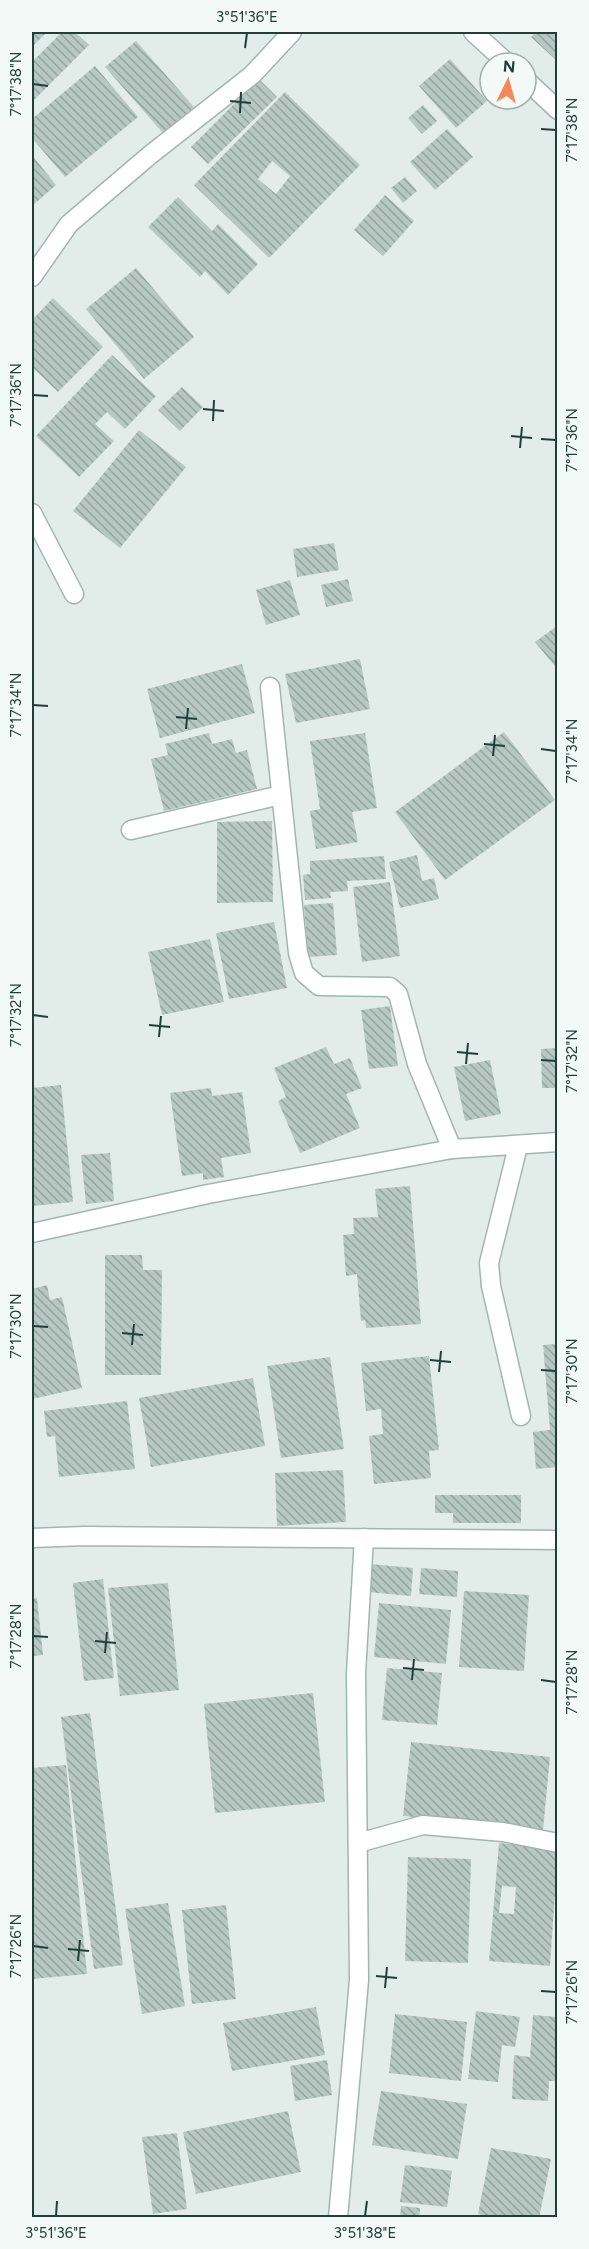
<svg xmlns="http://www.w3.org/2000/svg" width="589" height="2249" viewBox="0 0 589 2249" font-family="Figtree,sans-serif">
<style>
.building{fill:url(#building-back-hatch);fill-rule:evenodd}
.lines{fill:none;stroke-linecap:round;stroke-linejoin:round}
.minor-casing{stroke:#a4b5b1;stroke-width:21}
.minor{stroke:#fff;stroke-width:18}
.ticks{fill:none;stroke:#213f39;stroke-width:2}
.neatline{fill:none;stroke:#213f39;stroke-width:2}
.ticks-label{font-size:15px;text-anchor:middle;fill:#213f39}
</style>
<defs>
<pattern id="building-back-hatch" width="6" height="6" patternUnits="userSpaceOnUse" patternTransform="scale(1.5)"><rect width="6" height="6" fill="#b7c8c2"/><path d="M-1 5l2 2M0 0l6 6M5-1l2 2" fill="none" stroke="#94a49f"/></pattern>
</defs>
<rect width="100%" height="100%" fill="#e2ede9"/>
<g class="building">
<path d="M32,32H47L32,47Z"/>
<path d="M62,32H75L89,45L32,102V62Z"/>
<path d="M536,32H558V62L531,37Z"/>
<path d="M136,41L194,107L163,133L105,67Z"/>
<path d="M450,59L487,101L456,128L419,86Z"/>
<path d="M95,66L138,117L65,177L32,138V119Z"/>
<path d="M259,79L277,97L208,164L191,147Z"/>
<path d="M285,92L360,165L269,258L194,185ZM272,161L290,176L276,194L258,179Z"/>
<path d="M423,105L437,121L422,134L408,118Z"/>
<path d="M447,129L473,157L435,190L410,162Z"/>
<path d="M32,155L56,185L32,206Z"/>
<path d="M405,177L417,191L403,203L391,188Z"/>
<path d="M385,195L414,221L383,256L354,230Z"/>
<path d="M178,197L212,231L218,224L258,264L228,295L205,271L200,277L148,227Z"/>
<path d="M136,268L194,337L144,379L86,309Z"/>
<path d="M53,298L103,347L58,392L32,367V320Z"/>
<path d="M112,355L156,396L125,429L107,412L95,424L114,441L79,477L36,436Z"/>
<path d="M182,387L203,407L180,431L158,410Z"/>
<path d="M139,430L186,467L120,548L73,511Z"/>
<path d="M334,543L339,570L297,577L293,549Z"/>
<path d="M348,579L353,601L326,607L321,585Z"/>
<path d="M290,580L300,615L266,625L256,590Z"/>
<path d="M558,625V670L535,642Z"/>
<path d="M360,659L370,709L296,723L285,674Z"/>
<path d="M242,664L255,713L160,738L147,689Z"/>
<path d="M504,732L555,800L445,880L395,812Z"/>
<path d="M209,733L212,744L232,739L236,753L247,750L257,789L164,811L151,759L168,755L165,744Z"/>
<path d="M365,733L377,808L352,812L358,842L316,849L310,811L320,809L310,741Z"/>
<path d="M272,821L273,902L217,903V822Z"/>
<path d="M417,855L422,881L434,878L439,899L400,908L389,862Z"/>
<path d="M384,856L386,879L347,881L348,891L330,892L331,898L305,900L303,875L310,874V861Z"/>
<path d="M390,882L400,956L362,962L353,887Z"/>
<path d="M333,903L337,955L308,957L304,905Z"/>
<path d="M274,922L287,988L229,999L216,933Z"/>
<path d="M210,939L224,1002L162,1015L148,952Z"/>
<path d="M390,1006L398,1066L369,1069L361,1010Z"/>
<path d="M326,1047L334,1064L350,1058L362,1088L346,1094L360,1128L300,1153L278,1101L286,1097L274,1068Z"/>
<path d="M558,1048V1088H542L541,1049Z"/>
<path d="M490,1060L501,1114L465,1121L454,1067Z"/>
<path d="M61,1085L73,1202L32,1206V1088Z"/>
<path d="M211,1088L212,1096L242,1092L251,1153L221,1158L224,1177L203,1180V1173L182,1176L170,1093Z"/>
<path d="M110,1153L114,1201L86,1204L81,1155Z"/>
<path d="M410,1186L421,1324L366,1328L365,1320L361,1321L357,1274L346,1276L343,1235L354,1234L353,1218L378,1217L375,1189Z"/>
<path d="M105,1255H142L143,1270H162L161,1375H105Z"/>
<path d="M47,1285L50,1300L62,1297L82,1388L32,1399V1289Z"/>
<path d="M558,1344V1467L536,1469L533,1432L550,1430L543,1345Z"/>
<path d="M429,1356L439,1450L429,1451L431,1478L374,1484L369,1436L383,1434L381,1409L366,1411L361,1363Z"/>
<path d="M330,1357L344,1449L281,1458L267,1366Z"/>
<path d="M253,1378L265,1446L151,1467L139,1398Z"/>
<path d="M127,1401L135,1469L59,1477L55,1436L47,1437L44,1411Z"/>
<path d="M343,1470L346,1522L277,1526L275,1473Z"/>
<path d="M435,1495H521V1523H453V1513H435Z"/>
<path d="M370,1564L413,1568L411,1596L368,1592Z"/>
<path d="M421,1568L458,1571L457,1597L419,1594Z"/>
<path d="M103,1579L114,1678L84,1681L73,1583Z"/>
<path d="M168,1583L179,1690L120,1696L108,1588Z"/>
<path d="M464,1591L529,1595L524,1671L459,1667Z"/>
<path d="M37,1598L43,1655L32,1656V1599Z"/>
<path d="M379,1603L451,1610L446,1664L374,1657Z"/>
<path d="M387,1668L442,1673L437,1725L382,1720Z"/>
<path d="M313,1693L325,1802L215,1813L204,1704Z"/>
<path d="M90,1713L123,1965L94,1969L61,1717Z"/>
<path d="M411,1742L550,1757L543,1830L403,1816Z"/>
<path d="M66,1765L87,1974L32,1979V1768Z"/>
<path d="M499,1843L558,1848L550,1966L489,1961ZM502,1886L516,1887L514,1914L499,1913Z"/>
<path d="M408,1857L471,1859L468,1963L405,1961Z"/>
<path d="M168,1903L185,2006L142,2014L125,1909Z"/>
<path d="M226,1905L236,1999L192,2004L182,1910Z"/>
<path d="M316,2007L325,2055L232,2071L223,2023Z"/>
<path d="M476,2011L520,2017L515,2047L502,2045L498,2082L468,2079Z"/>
<path d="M395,2014L467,2022L461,2081L389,2073Z"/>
<path d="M533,2015L558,2017V2081H549L548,2101L512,2099L514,2055L530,2057Z"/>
<path d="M327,2060L332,2095L295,2101L290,2066Z"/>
<path d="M381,2091L467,2104L458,2159L372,2145Z"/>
<path d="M288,2111L301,2172L196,2194L183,2132Z"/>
<path d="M177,2133L187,2209L153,2214L142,2137Z"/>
<path d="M491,2148L551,2159L539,2218H495L478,2214Z"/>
<path d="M405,2165L452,2171L447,2207L400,2202Z"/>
<path d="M401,2206L420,2208L419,2218H400Z"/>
</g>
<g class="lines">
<defs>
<g id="minor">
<path d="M473,32L507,63"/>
<path d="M526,80L558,110"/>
<path d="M32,277L69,224L150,155L252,75L292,32"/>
<path d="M32,513L74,594"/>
<path d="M270,687L298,953L304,973L319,986L390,987L398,994L417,1064L452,1149"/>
<path d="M131,830L281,795"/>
<path d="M518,1146L489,1263L491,1286L521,1416"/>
<path d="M32,1233L208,1194L452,1149L558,1142"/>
<path d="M32,1538L84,1536L558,1540"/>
<path d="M358,1843L423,1825L503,1832L558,1843"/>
<path d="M338,2218L359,1980L356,1673L364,1538"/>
</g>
</defs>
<use href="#minor" class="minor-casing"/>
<use href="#minor" class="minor"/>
</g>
<path class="ticks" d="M245,48L247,33M33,84L48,86M230,101L251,103M240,113L241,92M541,129L556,130M33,395L48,396M203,409L224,411M213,421L214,400M511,436L532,438M541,439L556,440M520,448L522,427M33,705L48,706M176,717L197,719M186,729L188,708M484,744L505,746M541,749L556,751M493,756L495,735M33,1015L48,1017M149,1025L170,1027M159,1037L161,1016M457,1052L478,1054M541,1060L556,1061M466,1064L468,1043M33,1326L48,1327M122,1333L143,1335M132,1345L134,1324M430,1360L451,1362M541,1370L556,1371M439,1372L441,1351M33,1636L48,1637M95,1641L116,1643M105,1653L107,1632M403,1668L424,1670M412,1680L414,1659M541,1680L556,1682M33,1946L48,1948M68,1949L89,1951M78,1961L80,1940M376,1976L397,1978M385,1988L387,1967M541,1991L556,1992M56,2216L57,2201M365,2216L367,2201"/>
<rect width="589" height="2249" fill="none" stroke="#f3f9f6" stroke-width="66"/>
<g transform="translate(508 81) rotate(5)"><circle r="28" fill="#f3f9f6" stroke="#9fafaa" stroke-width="1.5"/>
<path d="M0-4.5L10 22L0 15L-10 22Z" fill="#f68857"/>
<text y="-9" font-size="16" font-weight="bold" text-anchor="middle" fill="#213f39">N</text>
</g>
<rect x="33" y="33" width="523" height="2183" class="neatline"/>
<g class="ticks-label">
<text x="247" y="22">3°51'36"E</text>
<text transform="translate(16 84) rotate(-90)" y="5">7°17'38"N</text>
<text transform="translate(572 130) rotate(-90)" y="5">7°17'38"N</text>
<text transform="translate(16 395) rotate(-90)" y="5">7°17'36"N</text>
<text transform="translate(572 440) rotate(-90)" y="5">7°17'36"N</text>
<text transform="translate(16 705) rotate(-90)" y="5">7°17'34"N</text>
<text transform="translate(572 751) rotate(-90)" y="5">7°17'34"N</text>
<text transform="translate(16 1015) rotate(-90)" y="5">7°17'32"N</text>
<text transform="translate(572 1061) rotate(-90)" y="5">7°17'32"N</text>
<text transform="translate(16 1326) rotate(-90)" y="5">7°17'30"N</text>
<text transform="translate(572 1371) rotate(-90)" y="5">7°17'30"N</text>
<text transform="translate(16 1636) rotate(-90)" y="5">7°17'28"N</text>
<text transform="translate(572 1682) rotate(-90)" y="5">7°17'28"N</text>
<text transform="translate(16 1946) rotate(-90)" y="5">7°17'26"N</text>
<text transform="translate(572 1992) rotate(-90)" y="5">7°17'26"N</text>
<text x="56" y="2238">3°51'36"E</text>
<text x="365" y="2238">3°51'38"E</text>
</g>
</svg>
